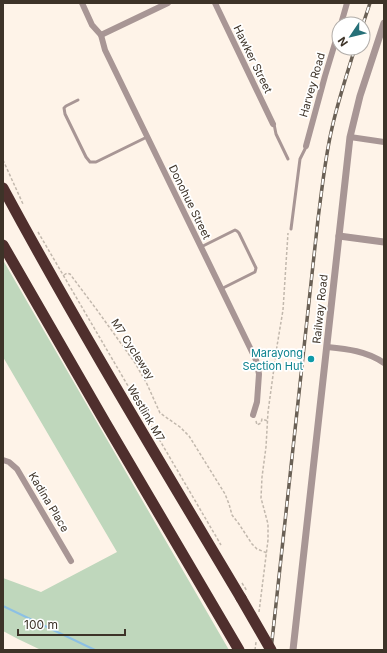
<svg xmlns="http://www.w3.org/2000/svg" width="387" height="653" viewBox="0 0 387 653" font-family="Inter,sans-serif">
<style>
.green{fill:#bfd7bc}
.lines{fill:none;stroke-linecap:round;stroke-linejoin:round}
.stream{stroke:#8cc0e4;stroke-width:2}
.path{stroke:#c2b8ad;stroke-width:1.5;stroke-dasharray:3 2;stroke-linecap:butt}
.service{stroke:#a89695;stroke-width:3}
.minor{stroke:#a89695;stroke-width:6}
.tertiary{stroke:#a89695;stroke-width:7}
.motorway{stroke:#4f2f2d;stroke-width:11}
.rail-casing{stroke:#6a6055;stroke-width:3.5}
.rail{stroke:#fff;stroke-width:2;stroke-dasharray:6;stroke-linecap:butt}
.path-bridge{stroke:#c2b8ad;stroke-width:1.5;stroke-dasharray:3 2;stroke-linecap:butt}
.motorway-bridge{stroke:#4f2f2d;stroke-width:11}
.culture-dot{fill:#0f9aa8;stroke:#fff;stroke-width:1.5}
.labels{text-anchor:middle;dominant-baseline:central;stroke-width:3.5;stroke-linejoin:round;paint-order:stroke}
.street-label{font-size:11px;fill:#3d3328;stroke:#fff}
.culture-label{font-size:11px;fill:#0d838f;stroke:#fff;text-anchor:end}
</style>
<rect width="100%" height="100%" fill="#fef3e8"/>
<path class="green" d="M3,260L229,650H41L18,639L3,631V578L41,592L117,552L3,357Z"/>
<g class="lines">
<path class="stream" d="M3,606L95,650"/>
<g class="path">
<path d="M3,160L23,204"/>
<path d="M38,232L221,545"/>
<path d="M64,275L67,273L70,274L97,310L135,363L147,384L160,413L180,427L189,436L225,494L229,504L232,515L239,524L252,544L257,549L267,553"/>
<path d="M256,421L257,425L261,423L262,419L268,421"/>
<path d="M259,612L268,540V524L261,498L262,477L266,447L268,412L277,346L283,310L288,233"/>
<path d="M255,650L256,642"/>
</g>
<g class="service">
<path d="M78,100L66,106L64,108L65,114L86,157L90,162H96L147,137"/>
<path d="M274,124L276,134L288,159"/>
<path d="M291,229L300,159L306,147"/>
<path d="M201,247L235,230L237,231L239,233L256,268L255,272L221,289"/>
</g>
<g class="minor">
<path d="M82,3L92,25L101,35L105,50L256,360L259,374L257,402L253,415"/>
<path d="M215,3L273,124"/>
<path d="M341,24L347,3"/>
<path d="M101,35L168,3"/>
<path d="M350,137L384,142"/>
<path d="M306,146L325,76L339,30"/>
<path d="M327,347C347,349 367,351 384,363"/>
<path d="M3,460L9,462L17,469L71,561"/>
</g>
<g class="tertiary">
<path d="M339,236L384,242"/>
<path d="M293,650L350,137L360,96L384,23"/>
</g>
<g class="motorway">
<path d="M3,188C78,327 160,462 241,598"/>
<path d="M3,245L105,422L239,650"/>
</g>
<defs>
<g id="rail">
<path d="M363,24L370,3"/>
<path d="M271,650L318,219C322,189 325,158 332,128C338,101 347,74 355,48"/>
</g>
</defs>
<use href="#rail" class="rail-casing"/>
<use href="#rail" class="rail"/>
<path class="path-bridge" d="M242,583L247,591"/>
<path class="motorway-bridge" d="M241,598L271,650"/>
</g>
<circle class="culture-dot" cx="311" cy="359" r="4"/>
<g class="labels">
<g class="street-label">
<text transform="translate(253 59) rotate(64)">Hawker Street</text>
<text transform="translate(312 85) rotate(-74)">Harvey Road</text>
<text transform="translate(190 202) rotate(64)">Donohue Street</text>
<text transform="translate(320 309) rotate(-84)">Railway Road</text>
<text transform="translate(133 349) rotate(57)">M7 Cycleway</text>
<text transform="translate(146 413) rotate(60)">Westlink M7</text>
<text transform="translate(49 502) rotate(59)">Kadina Place</text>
</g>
<g class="culture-label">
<text x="303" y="353">Marayong<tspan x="303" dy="13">Section Hut</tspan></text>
</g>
</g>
<rect width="387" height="653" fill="none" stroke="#3d3328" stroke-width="8"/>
<g transform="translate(351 36) rotate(235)"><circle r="19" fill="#ffffff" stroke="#b1ada9"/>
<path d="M0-3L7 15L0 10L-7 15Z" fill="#267078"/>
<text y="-6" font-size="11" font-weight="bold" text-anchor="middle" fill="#3d3328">N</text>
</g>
<path d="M18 629v6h107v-6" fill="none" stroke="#3d3328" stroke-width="2"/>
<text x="24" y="629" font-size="12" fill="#3d3328" stroke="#ffffff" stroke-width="3" paint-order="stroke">100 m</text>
</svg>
